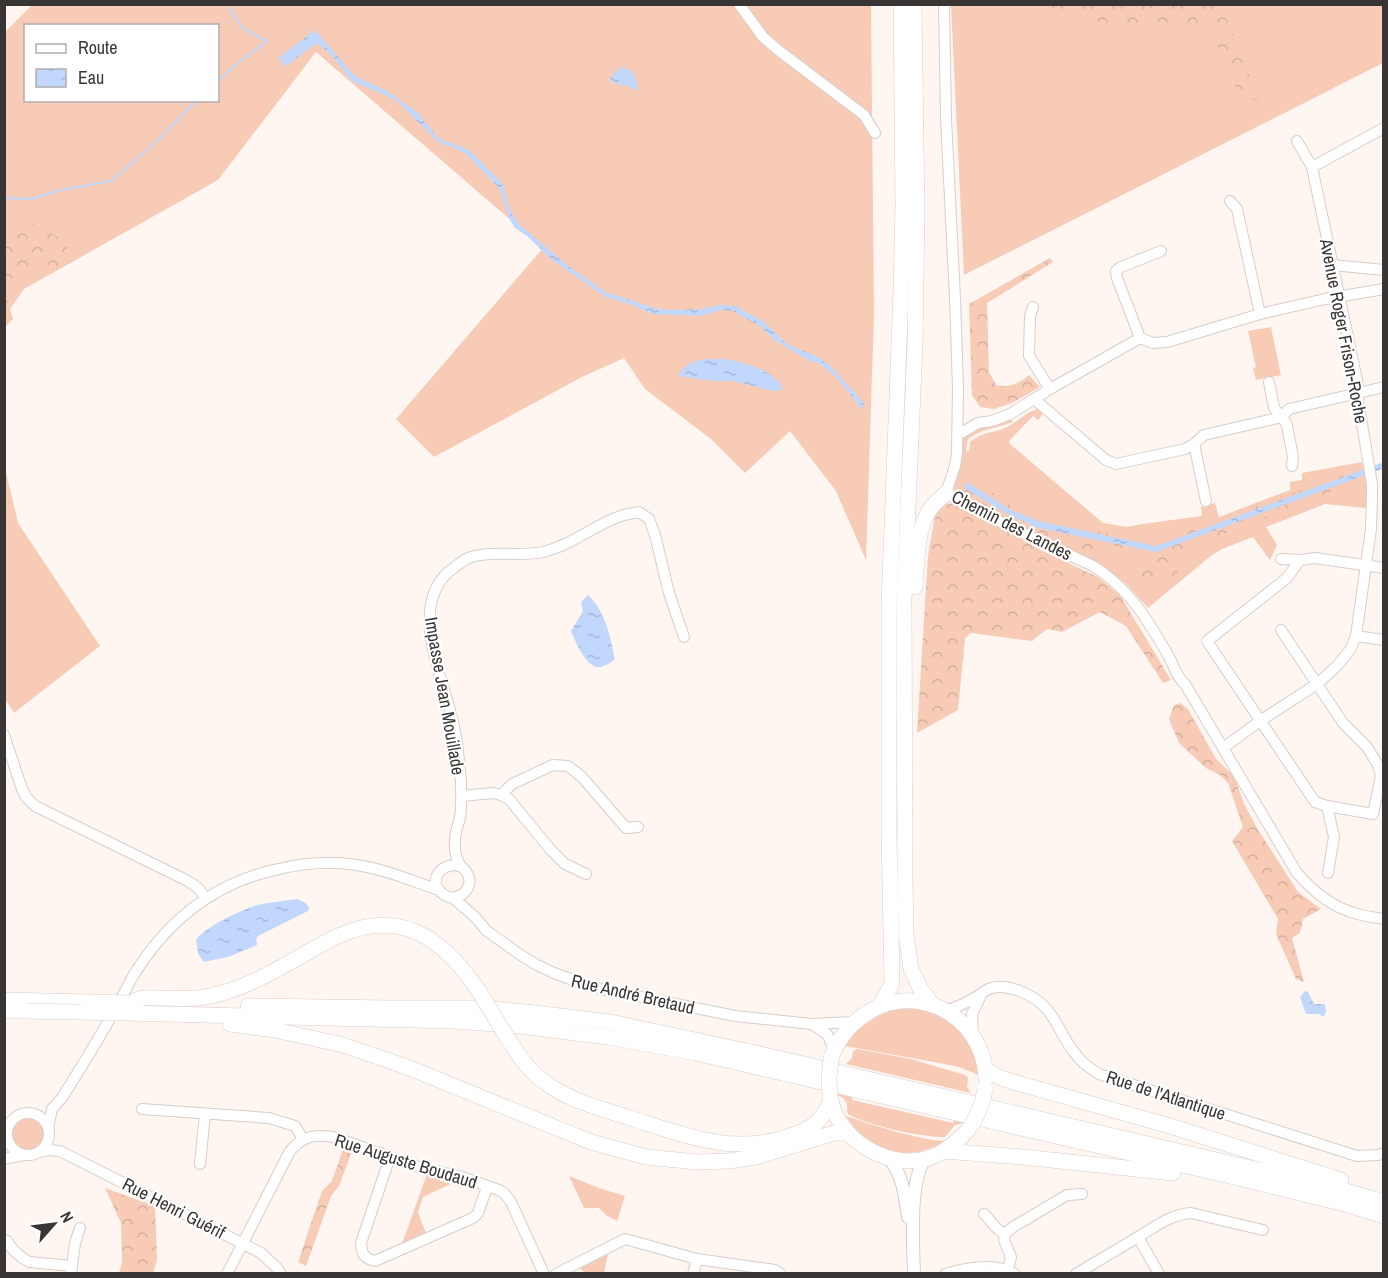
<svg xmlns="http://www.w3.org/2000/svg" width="1388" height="1278" viewBox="0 0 1388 1278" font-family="'Archivo Narrow',sans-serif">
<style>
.grass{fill:#f7cbb6;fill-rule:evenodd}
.forest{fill:url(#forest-crowns)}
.water{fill:url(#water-ripples)}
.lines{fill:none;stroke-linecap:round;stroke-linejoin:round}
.stream{stroke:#c1d7fb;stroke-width:2}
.minor-casing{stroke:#d6ceca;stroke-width:12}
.major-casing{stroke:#d6ceca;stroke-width:14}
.highway-casing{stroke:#d6ceca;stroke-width:16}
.minor{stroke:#fff;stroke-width:10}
.major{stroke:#fff;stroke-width:12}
.highway{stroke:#fff;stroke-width:15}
.highway-bridge-casing{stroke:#d6ceca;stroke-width:16;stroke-linecap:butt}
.highway-bridge{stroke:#fff;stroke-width:15}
.labels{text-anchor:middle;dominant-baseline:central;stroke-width:4.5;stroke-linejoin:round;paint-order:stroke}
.street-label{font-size:18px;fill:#393534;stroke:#fff}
</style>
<defs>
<pattern id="forest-crowns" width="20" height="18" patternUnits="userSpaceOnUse" patternTransform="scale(1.5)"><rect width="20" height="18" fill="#f7cbb6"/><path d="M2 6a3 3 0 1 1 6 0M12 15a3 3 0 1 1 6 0" fill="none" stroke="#d4af9d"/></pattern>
<pattern id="water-ripples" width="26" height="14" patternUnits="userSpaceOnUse" patternTransform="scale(1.5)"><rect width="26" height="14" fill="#c1d7fb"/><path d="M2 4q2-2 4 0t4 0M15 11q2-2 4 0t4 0" fill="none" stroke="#a7b9d8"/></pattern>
</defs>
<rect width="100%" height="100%" fill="#fff6f2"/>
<g class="grass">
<path d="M32,5H871L874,314L866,560L836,491L790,431L745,473L711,439L645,389L624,358L582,377L434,457L396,419L543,248L316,52L218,180L24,289L5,316V32ZM26,26H218V100H26Z"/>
<path d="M951,5H1383V63L964,275Z"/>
<path d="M1271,327L1281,375L1256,380L1253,368L1256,367L1248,331Z"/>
<path d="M1037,409L1043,414L1038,420L1033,416L1009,441L1010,444L1103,523L1127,527L1142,524L1202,516L1201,507L1215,503L1219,517L1290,490V482L1302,480V473L1362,462L1367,489L1366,508L1325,504L1266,527L1277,545L1270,560L1253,537L1222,549L1212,555L1148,608L1125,583L1103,568L956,493L953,486L960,459L963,439L970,431L991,426L1010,418L1013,422C998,428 980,429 968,439L966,451H969L970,442C983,431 992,434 1007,427C1017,422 1025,413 1037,409Z"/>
<path d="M4,464L18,523L100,646L14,713L4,697Z"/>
<path d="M898,1008C906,1008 914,1008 922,1009C946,1014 968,1034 976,1057C978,1063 978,1069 979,1075L959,1067L934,1062L845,1046C857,1026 876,1015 898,1008Z"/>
<path d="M857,1049L911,1059L965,1075L968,1078L967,1087L971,1093L846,1064L852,1058L853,1051Z"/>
<path d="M837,1093L852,1097V1100L953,1123L954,1120L965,1123L955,1125L945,1137C923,1138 869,1125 849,1115L847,1112C848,1103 846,1098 837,1095Z"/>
<path d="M846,1116C863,1122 934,1145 947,1140C908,1164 871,1154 846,1116Z"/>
<circle cx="28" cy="1134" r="16"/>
<path d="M427,1174L453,1183L423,1197L418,1213L426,1233L402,1244Z"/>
<path d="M569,1176L599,1188L625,1196L617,1221L606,1215L599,1208H584Z"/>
<path d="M608,1254L604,1273H585L580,1268Z"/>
</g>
<g class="forest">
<path d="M1039,5H1231L1234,44L1265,107L1233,85L1210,27L1144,23H1104Z"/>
<path d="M23,220L45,229L66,243L71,263L10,279L5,293L13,319L5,327V230L11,231Z"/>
<path d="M1050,258L1053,262L987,303L989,372L996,385C1010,388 1018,384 1029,375L1040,387L1012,403L994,409L980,407L972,395L969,304Z"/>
<path d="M964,468L974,480L1012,506L1043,521L1155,543L1355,470L1362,479L1353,489L1335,490L1244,527L1183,549L1185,560L1175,576L1151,590L1137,578L1135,565L1147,562V558L1122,548L1104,544L1083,554L1023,527L964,496L958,486Z"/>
<path d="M954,503L1041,550L1098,577L1120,595L1171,680L1163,683L1126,626L1100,612L1062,632L1047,629L1032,641L971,633L965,638L958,710L917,733L928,556L935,515L943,504Z"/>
<path d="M1180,703L1188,709L1216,759L1234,776L1244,804L1257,828L1298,892L1321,909L1303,919L1300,933L1292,938L1304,982L1296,979L1276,934L1278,919L1232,841L1243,827L1228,783L1220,775L1206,768L1179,743L1169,719L1174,705Z"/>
<path d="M343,1149L352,1151L339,1186L331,1196L306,1266L298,1262L322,1191L332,1181Z"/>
<path d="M105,1188L155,1206L157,1260L153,1273H119L122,1263L121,1223Z"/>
</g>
<g class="water">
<path d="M315,30L352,73L359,78L387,91L418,113L439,139L460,146L469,150L503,184L507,202L513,216L520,225L567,265L607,293L628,299L653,308L673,310L701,309L719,305L737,306L743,311L763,321L787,344L820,358L831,367L864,403L862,410C850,394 830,364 810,361L774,340L760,326L741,316L733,311L720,310L701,316L653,314L627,303L606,297L552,260L527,236L515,228L509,218L499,188L467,155L459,150L438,142L398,102L385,95L356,83L348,77L333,57L317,43L286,66L278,58Z"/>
<path d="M621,67L632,71L636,80L638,89L634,90L626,85H620L610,81V78Z"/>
<path d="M727,359C747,364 769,368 782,386L781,390L773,391L733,381H712L678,376C687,357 708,359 727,359Z"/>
<path d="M1381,463H1383V469L1338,485L1156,552L1038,528L1007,514L964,488L967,482L1009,509L1038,521L1156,546Z"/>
<path d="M588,595C606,612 610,636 615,659C610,663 603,668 597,667C585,665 575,641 571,631L583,611L581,602Z"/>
<path d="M297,899L306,903L309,908L308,911L258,936L256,939L257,945L228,957L204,962L198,954L196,940C205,927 242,909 258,905C271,902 284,901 297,899Z"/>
<path d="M1305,991L1308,992L1314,1004H1325L1326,1011L1324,1017L1319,1014H1306L1300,997Z"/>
</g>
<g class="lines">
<g class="stream">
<path d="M218,81L234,66L267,41C245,30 239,29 228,4"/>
<path d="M4,198L32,199L57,191L111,181L151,147L197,100"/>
</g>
<defs>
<g id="minor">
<path d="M739,4L763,37L778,50L864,115L875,133"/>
<path d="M944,4L946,119L955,298L958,388L957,453L955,466L946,493L1008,526L1093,566C1129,588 1147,619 1168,655C1174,665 1176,677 1185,684L1297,873C1312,890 1329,905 1351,912C1361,916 1373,917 1384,919"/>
<path d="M1312,167L1384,128"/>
<path d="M1230,201L1237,209L1260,314"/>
<path d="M1332,265L1384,270"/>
<path d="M1033,307L1030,316L1029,356L1050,389"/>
<path d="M1140,338L1117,278L1116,271L1121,267L1161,251"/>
<path d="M1269,382L1274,408L1282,417L1287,425L1293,457L1292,466"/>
<path d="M1034,399L1106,460L1116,464L1185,449L1194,444L1204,435L1282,417L1289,409L1384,387"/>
<path d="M958,432H963L978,423L992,421L1010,414L1050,389L1140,338L1153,343L1167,342L1260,314L1325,299L1384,289"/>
<path d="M1194,444L1206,501"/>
<path d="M1281,559L1300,560"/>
<path d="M1281,630L1343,723L1367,747L1378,765L1381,776L1373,814L1327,806L1315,802L1207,641L1287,578L1300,560L1315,558L1384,568"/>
<path d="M1356,636L1384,640"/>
<path d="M4,735L22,789L26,797L35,806L186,880L197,887L206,898"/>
<path d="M1223,748L1260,721L1317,684L1336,667L1350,650L1356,636L1371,529L1372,497V484L1359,406L1357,380L1312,167L1297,141"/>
<path d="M501,795L509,799L550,849L565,864L586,874"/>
<path d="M462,796L493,793L501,795L512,784L553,765L568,766L582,777L626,828L638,827"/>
<path d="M1327,806L1334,837L1328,873"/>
<path d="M461,867C442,859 426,882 443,894C447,897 452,898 456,897C467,895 473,882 467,873C466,870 463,869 461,866C456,860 454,848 455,840C455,833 458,825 460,818C462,806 461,794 461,782C459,759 457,736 451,714C440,670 407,599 455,567C460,563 465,559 471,557C493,550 520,557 543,552C572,545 594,525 621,516C627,514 633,513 639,512L649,519L655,535L669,593L684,637"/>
<path d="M453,898L474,916L487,931L519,954L537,965L554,973L592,987L735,1016L812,1024L855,1022"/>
<path d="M946,1010C957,1008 966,1003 976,997C981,994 986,989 992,988C1001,985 1011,988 1020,991C1057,1006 1055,1030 1077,1056C1083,1064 1091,1069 1099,1074L1357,1156L1378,1155L1384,1153"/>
<path d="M812,1024L827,1034L834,1049"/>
<path d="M973,1035L972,1014L981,995"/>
<path d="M142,1109L269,1118L295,1126L303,1139"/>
<circle cx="28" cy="1134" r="21"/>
<path d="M48,1128L52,1109L62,1098C78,1072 94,1047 109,1020C118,1006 125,991 133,976C167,921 215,882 279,869C304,863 331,861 356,865C385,869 412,881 439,890"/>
<path d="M39,1152L48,1150L60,1151L261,1253L277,1268L281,1274"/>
<path d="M390,1157L361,1243C362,1254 363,1258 375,1261L473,1218L478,1213L487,1187"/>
<path d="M4,1159L24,1155"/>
<path d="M200,1164L205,1114"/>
<path d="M984,1214C993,1222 994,1229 1005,1234L1004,1240L1011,1257L1008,1269"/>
<path d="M1005,1234L1013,1227L1067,1195L1082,1194"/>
<path d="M1138,1237C1155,1227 1171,1214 1191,1213L1263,1230"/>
<path d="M4,1240L7,1241C12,1250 20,1257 29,1262L72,1266L71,1274"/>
<path d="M72,1266L75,1243L80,1228"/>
<path d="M227,1274L290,1151C303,1136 314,1134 333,1137L419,1167L459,1176L499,1190L505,1194L511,1202L544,1274"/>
<path d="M556,1274L625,1239L697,1259L775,1270L781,1274"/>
<path d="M693,1274L697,1259"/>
<path d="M945,1274C965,1268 996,1262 1015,1274"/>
<path d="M1076,1274L1138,1237L1159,1274"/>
</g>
<g id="major">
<path d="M888,1157C903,1175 905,1195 908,1217"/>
<path d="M914,1274C913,1245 909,1181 925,1159"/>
</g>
<g id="highway">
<path d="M914,4L917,211L915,344L904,600L905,881L906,934L911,969L920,988L933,1005"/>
<path d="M915,587C917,562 916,532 929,511C933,504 940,499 946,493"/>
<path d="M4,1000L88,1002"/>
<path d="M131,1003C133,1002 136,1000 139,999C144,997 151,998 157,998C170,998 184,999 198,998C209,997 219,994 229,991C259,981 287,964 315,948C326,942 336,936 348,932C409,910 448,945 480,993"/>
<path d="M248,1006L390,1008H480L526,1012L610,1022L756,1053L1332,1187L1384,1202"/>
<path d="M879,1006L890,988L892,982L889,834V604L901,291L903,204L901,4"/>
<path d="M4,1011H27"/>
<path d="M125,1013L454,1021L521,1026L608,1037L696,1053L856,1090L1226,1175L1345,1204L1384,1216"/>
<path d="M230,1024L275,1030L343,1045L407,1067L591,1142L646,1157L697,1162L729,1161L756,1157L834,1133H848"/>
<path d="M510,1042C520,1058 530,1072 546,1083C570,1101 602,1109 630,1118C684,1135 734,1156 790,1136C800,1133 811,1128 818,1121C824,1115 827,1108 831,1102"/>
<path d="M831,1058C836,1044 843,1033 854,1023C904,975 984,1010 986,1079"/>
<path d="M986,1070L1001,1078L1017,1083L1170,1126L1341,1180"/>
<path d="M830,1096C836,1138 885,1169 926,1159C943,1154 956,1143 968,1130"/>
<path d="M943,1151L1023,1157L1173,1173"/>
</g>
</defs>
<use href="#minor" class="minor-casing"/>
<use href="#major" class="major-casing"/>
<use href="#highway" class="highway-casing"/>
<use href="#minor" class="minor"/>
<use href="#major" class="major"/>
<use href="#highway" class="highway"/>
<defs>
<g id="highway-bridge">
<path d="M480,993L510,1042"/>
<path d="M88,1002L131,1003"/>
<path d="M27,1011L125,1013"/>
<path d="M830,1096L829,1078L831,1058"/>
<path d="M968,1130C977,1118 982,1106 985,1090"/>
</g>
</defs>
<use href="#highway-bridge" class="highway-bridge-casing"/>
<use href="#highway-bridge" class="highway-bridge"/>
</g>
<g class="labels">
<g class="street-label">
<text transform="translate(1344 331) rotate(79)">Avenue Roger Frison-Roche</text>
<text transform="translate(1012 525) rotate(27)">Chemin des Landes</text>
<text transform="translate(445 696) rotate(80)">Impasse Jean Mouillade</text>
<text transform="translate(633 994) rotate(13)">Rue André Bretaud</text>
<text transform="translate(1166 1095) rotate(18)">Rue de l'Atlantique</text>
<text transform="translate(406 1161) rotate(17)">Rue Auguste Boudaud</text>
<text transform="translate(174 1208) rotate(27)">Rue Henri Guérif</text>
</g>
</g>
<rect width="1388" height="1278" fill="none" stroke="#393534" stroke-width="12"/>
<rect x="24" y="24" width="195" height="78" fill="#ffffff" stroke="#b0aeae" stroke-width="1.5"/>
<rect x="36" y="44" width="30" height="9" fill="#ffffff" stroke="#b0aeae" stroke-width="1.5"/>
<text x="78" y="54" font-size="18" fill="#393534">Route</text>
<rect x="36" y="69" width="30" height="18" fill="url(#water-ripples)" stroke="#b0aeae" stroke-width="1.5"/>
<text x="78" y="84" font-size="18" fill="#393534">Eau</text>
<g transform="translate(54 1224) rotate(62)" stroke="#ffffff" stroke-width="4.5" paint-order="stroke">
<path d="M0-4.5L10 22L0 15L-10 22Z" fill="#393534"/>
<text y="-9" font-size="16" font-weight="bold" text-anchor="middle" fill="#393534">N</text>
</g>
</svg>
